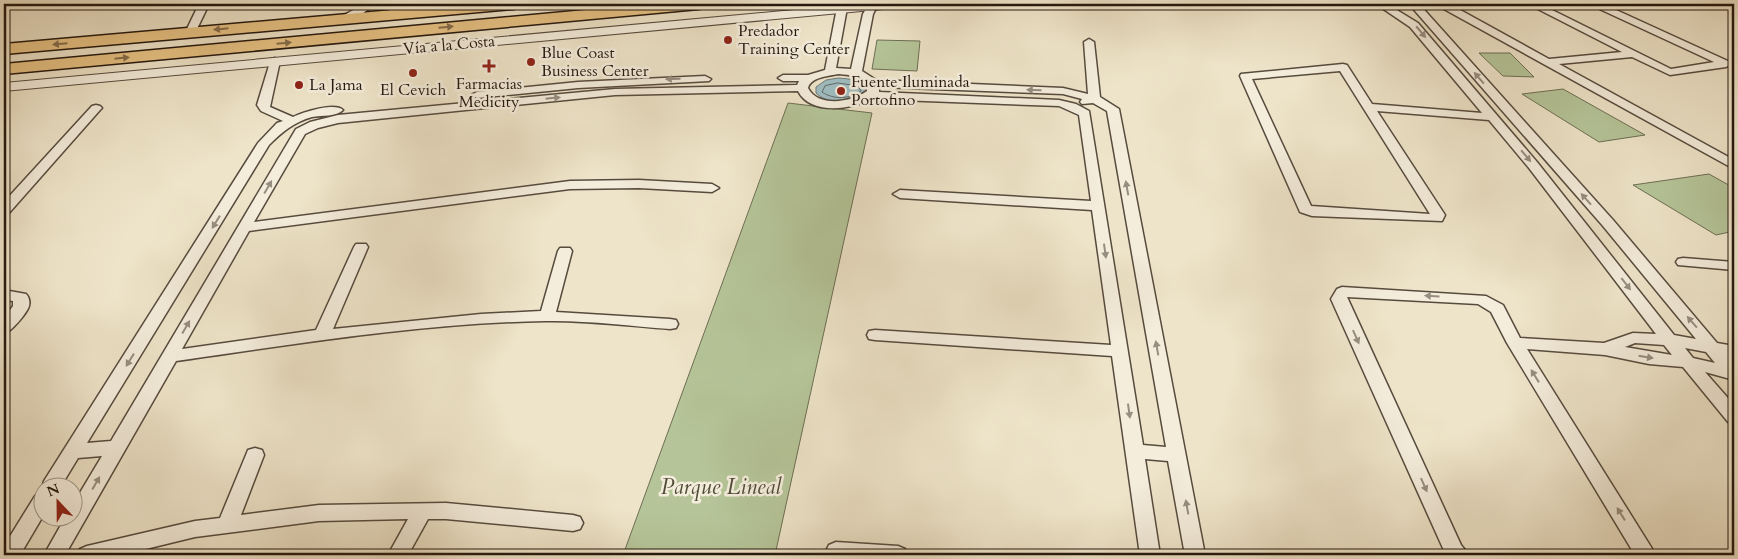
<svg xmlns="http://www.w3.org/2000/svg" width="1738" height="559" viewBox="0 0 1738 559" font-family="Cardo,serif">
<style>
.green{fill:#b5c599;stroke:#6d6e54}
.water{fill:#9fbcc1;stroke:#6e7a7a}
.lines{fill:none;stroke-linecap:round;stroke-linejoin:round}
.shore{stroke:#626a68;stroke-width:1}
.minor-casing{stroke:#574b3e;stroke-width:3}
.tertiary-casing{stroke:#574b3e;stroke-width:2}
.trunk-casing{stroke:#25180f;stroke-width:3}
.minor{fill:#f4eddc;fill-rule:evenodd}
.tertiary{fill:#f4eddc;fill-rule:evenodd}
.trunk{fill:#e7c284;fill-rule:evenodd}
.oneway{fill:#866d4a}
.oneway2{fill:#978d80}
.poi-dot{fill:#8f2418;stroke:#f4eddc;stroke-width:2}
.labels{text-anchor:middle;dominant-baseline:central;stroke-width:5;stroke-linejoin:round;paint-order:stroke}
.far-poi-label{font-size:16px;fill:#25180f;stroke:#f4eddc;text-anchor:start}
.far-street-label{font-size:16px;fill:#25180f;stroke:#f4eddc}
.near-park-label{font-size:22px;font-style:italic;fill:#504c38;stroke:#f4eddc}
</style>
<rect width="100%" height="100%" fill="#eee4c9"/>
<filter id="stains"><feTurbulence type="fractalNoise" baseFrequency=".004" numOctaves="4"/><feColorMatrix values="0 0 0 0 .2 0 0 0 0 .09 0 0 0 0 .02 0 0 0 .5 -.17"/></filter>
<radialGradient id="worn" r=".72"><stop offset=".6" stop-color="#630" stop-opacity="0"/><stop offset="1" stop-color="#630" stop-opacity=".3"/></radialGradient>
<g class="green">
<path d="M877,40L920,41L917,71L872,69Z"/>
<path d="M1479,53H1510L1534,77L1503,76Z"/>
<path d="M1563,89L1645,135L1599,142L1522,94Z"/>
<path d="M788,103L872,113L775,555H623Z"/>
<path d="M1709,174L1734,188V231L1716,235L1633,185Z"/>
</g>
<path class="water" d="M838,78C850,79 859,79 867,88C861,107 827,105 816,93V87L826,80Z"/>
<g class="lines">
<path class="shore" d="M838,83L858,86L861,91C849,99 834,100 822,92L825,86Z"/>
<defs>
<g id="minor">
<path d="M199,4H209L194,35H186L185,33Z"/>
<path d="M364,4H374C367,12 351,22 341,20L339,18Z"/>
<path d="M385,4H395L397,8L407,13L402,16L391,12Z"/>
<path d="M869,4H875L877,6L873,14L862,71L876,80L1063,88L1088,94L1084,42L1089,39L1094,42L1100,97L1119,109L1205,555H1185L1168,461L1145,459L1160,555H1140L1112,356L875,340L869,339L867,335L869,331L875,330L1111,345L1092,210L900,198L893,194L900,190L1091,201L1079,115L1059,106L872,99C852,109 811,116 798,91L615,95L338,123L318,128L305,134L254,222L570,181L639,180L712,184L719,188L712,192L639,188L570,189L249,231L182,349L316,330L354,247L356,244H366L368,247L333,329L481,314L541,311L558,251L560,248H570L572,251L556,312L670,319L676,320L678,324L676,328L670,329C629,326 586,320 545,321C423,323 296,344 176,361L65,555H44L66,516H72V506L102,456L78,458L61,486L42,488L44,481L258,143L277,123L283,121L261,111L257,105L271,59L275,58L280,61L270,107L293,117C303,112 335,102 343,110C336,117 322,115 312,117C294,122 282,132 269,145L87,443L111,441L296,129L310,122L338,115L615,89L797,85L799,81H783L778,78L783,75H808L825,70L837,8L842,5L847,8L836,68L851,69L863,14ZM839,74C850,75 859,76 867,84V91C853,102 818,108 808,88C811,77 828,76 839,74ZM879,87L1063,94L1082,99L1080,102L1082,104L1093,103L1107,111L1166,447L1143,445L1089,111L1076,104L1059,100L879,92Z"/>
<path d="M1376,4H1387L1418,23L1537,162L1674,335L1696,339L1603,226L1409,4H1419L1613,220L1717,343L1734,346V356L1728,355L1734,363V380L1705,372L1734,405V423L1728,422L1683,367L1649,364L1605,355L1527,349L1656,555H1635L1507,343L1491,312L1478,304L1347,297L1461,545L1469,555H1446L1331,299L1337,289L1342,287L1486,296L1503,305L1520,338L1604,343L1633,333L1656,334L1529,168L1489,120L1377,111L1445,215L1442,221L1312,216L1300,212L1240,76L1241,74L1343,64L1347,65L1372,104L1482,113L1410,27ZM1340,71L1430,214L1311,206L1252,79ZM1635,343L1664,345L1672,355L1625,347ZM1685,348L1706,352L1715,363L1693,358Z"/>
<path d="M1442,4H1455L1453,6L1549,59L1622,52L1528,4H1540L1671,69L1714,62L1593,6L1591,4H1603L1730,62L1731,64L1726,67L1670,75L1632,57L1559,64L1734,160V169L1442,8L1440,6Z"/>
<path d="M705,76L711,79L709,81L578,88L477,98L471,95L477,92L578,82Z"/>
<path d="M96,105L100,106L102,108L100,110L9,213L4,214V202L92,106Z"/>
<path d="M1683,258L1734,262V270L1678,265L1676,262L1678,259Z"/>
<path d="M4,290L26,294C29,297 30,302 29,306C27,313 11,332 4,334V318L13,306V301L4,300Z"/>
<path d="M255,448L262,450L264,455L241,515L319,505L446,503L573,515L580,517L583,523L580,529L573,531L446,519H428L408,555H388L408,519L319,521L195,537L121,555H77L80,549L87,546L195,521L220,518L246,455L248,450Z"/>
<path d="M42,493L43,516L20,555H4V546L35,496Z"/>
<path d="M836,542L898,546L905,549L908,555H828L826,551L829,545Z"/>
</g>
<path id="tertiary" d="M858,4H900L894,8L4,91V83Z"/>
<g id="trunk">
<path d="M462,4H522L520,7L514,9L4,54V44Z"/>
<path d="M650,4H707L705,7L699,9L4,74V64Z"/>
</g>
</defs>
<use href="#minor" class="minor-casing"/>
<use href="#tertiary" class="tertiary-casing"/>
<use href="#trunk" class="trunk-casing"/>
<use href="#minor" class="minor"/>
<use href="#tertiary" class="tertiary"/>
<use href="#trunk" class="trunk"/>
</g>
<defs><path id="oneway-solid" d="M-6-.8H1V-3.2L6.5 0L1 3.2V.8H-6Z" transform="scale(1.25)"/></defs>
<g class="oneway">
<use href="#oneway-solid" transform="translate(446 27) rotate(-5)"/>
<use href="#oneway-solid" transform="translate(221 29) rotate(174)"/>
<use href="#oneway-solid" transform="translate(284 43) rotate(-5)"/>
<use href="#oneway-solid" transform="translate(60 44) rotate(175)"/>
<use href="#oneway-solid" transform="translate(122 58) rotate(-6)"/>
</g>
<g class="oneway2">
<use href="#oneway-solid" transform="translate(1421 32) rotate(50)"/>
<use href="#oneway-solid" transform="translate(1479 78) rotate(-131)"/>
<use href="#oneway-solid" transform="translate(673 79) rotate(179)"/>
<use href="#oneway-solid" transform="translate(1034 90) rotate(-178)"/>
<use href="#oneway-solid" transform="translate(553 98) rotate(-6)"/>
<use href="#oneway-solid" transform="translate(1526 156) rotate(50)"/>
<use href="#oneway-solid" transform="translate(268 187) rotate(-60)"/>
<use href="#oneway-solid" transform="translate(1127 188) rotate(-100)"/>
<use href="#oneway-solid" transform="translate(1586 199) rotate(-132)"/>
<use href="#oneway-solid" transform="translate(216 222) rotate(122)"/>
<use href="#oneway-solid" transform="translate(1105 251) rotate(82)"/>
<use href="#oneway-solid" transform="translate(1626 284) rotate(52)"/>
<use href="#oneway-solid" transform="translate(1432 296) rotate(-177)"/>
<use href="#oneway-solid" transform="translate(1692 322) rotate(-131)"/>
<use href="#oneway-solid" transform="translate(186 327) rotate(-60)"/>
<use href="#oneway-solid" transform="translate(1356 337) rotate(66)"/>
<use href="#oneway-solid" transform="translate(1157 348) rotate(-100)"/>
<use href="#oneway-solid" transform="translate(1646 357) rotate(9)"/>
<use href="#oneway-solid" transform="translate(130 360) rotate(122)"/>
<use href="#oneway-solid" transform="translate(1535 376) rotate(-122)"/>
<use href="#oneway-solid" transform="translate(1129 411) rotate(82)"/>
<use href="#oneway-solid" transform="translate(96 483) rotate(-60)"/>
<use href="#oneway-solid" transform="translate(1424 485) rotate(66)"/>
<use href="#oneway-solid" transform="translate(1187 507) rotate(-100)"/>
<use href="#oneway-solid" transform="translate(1621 514) rotate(-122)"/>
</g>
<g class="poi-dot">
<circle cx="728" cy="40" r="5"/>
<circle cx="531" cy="62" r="5"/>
<path d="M486.5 58.5h5v5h5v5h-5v5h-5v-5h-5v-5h5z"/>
<circle cx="413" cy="73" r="5"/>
<circle cx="299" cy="85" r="5"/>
<circle cx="841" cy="91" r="5"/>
</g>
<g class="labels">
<g class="far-poi-label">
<text x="738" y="31">Predador<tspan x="738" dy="18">Training Center</tspan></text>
<text x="541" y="53">Blue Coast<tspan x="541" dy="18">Business Center</tspan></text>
<text x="851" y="82">Fuente Iluminada<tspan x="851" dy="18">Portofino</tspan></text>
<text x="489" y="84" text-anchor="middle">Farmacias<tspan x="489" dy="18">Medicity</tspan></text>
<text x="309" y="85">La Jama</text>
<text x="413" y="90" text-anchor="middle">El Cevich</text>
</g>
<g class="far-street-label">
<text transform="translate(449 45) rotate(-5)">Vía a la Costa</text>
</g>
<g class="near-park-label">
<text x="721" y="487">Parque Lineal</text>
</g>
</g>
<rect width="1738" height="559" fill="none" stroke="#eee4c9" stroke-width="20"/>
<rect x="5" y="5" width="1728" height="549" fill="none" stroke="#25180f" stroke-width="2.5"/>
<rect x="10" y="10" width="1718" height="539" fill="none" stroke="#25180f"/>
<g transform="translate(58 502) rotate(338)"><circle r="24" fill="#f4eddc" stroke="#a1988a"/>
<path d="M0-4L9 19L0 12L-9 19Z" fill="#8f2418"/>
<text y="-8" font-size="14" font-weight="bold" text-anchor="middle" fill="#25180f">N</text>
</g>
<rect width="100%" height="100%" filter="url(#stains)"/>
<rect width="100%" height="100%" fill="url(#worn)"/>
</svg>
